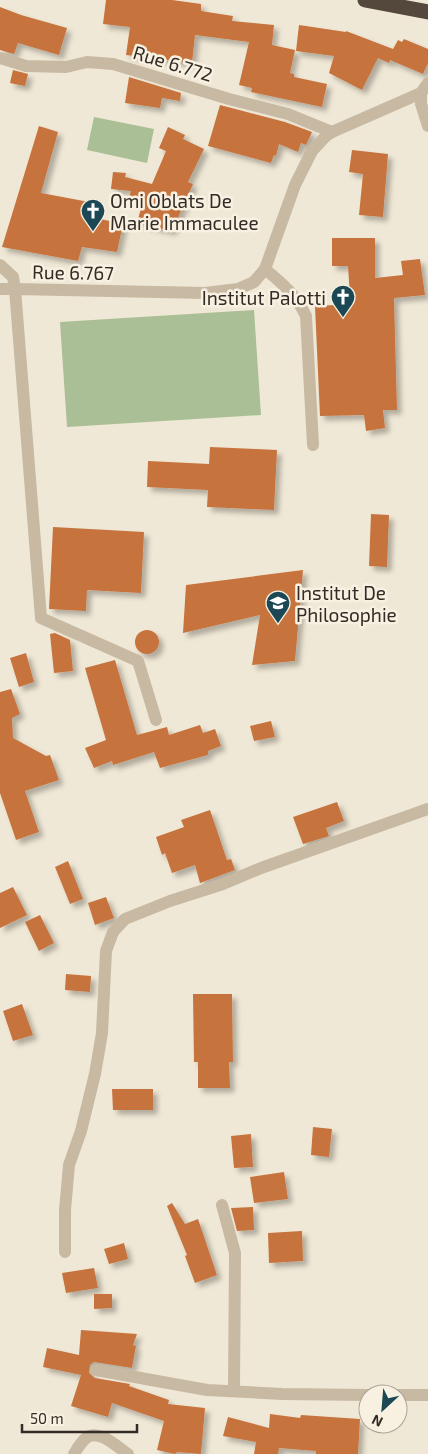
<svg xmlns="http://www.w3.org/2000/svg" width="428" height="1454" viewBox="0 0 428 1454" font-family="'Exo 2',sans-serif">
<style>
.green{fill:#abbf96}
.building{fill:#c6733e;filter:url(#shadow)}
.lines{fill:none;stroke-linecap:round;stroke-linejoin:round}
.street{stroke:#c8b9a2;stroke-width:12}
.highway{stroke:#54473c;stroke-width:15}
.labels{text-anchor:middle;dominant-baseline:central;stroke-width:5;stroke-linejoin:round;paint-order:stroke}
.street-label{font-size:19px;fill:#332b25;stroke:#f8f1e2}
.poi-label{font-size:19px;fill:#332b25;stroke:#f8f1e2;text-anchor:start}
</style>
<defs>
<filter id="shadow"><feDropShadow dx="4.5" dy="4.5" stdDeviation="2.5" flood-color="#0004"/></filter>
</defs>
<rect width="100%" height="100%" fill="#f0e8d6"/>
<g class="green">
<path d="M94,117L154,129L147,163L87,150Z"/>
<path d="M254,310L261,415L67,427L60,322Z"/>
</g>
<g class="building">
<path d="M106,0H172L201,4V11L233,16L232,21L274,25L272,45L295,50L290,73L294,74V77L327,84L322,107L251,92L252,88L239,85L249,42L195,35L192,63L126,55L130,27L103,24Z"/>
<path d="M0,7L21,15L67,28L59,55L18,43L14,54L0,50Z"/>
<path d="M299,25L346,32V31L393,49L398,40L402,42L404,39L428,49V63L423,74L390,60L389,63L378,58L362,90L329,73L334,56L296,51Z"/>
<path d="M13,70L28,74L25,86L10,83Z"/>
<path d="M129,77L181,93L180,101L162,98L160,108L125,103Z"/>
<path d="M220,105L285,122L312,132L306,145L301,143L298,152L279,144L276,156L274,155L271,163L208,146Z"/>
<path d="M39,126L58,132L41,193L89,202L87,216L123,224L117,252L82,247L78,261L2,247Z"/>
<path d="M168,127L185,135L183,139L204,149L188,182L193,184L172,231L137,223L143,201L129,197L131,191L111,189L113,172L126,173L125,177L152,184L166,151L159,148Z"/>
<path d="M352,150L388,154L383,217L359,215L363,174L349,172Z"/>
<path d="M332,238H375V278L403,275L401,261L420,259L425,295L394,298L397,410H383L385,428L366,431L364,415L320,416L315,306L335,305L336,296H350L348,266H332Z"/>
<path d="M210,447L277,450L274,510L207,507L208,490L147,487L148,461L209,464Z"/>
<path d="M371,514L389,515L387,567L369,566Z"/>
<path d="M53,527L144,532L141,593L87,590L86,611L49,609Z"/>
<path d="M303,570L295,661L252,665L260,615L183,633L186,585Z"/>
<circle cx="147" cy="642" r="12"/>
<path d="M55,633L70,640L73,671L54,673L50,634Z"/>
<path d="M26,653L34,682L19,687L10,658Z"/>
<path d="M115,660L137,735L167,727L169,735L200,725L203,733L215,729L221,746L208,751V755L160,768L154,752L113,765L112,761L94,768L85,748L106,740L85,668Z"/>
<path d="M11,689L20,714L12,718L13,738L46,756L50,755L59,780L25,791L39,832L16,840L0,793V692Z"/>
<path d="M271,721L275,737L254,741L250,726Z"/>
<path d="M337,802L344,821L326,828L329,836L303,844L293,817Z"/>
<path d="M210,810L227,860L231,859L235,870L200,883L195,865L172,873L165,853L162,855L156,837L184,827L181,820Z"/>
<path d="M68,861L83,899L70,904L55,867Z"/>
<path d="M13,887L27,915L0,928V893Z"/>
<path d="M106,897L114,918L95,925L88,903Z"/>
<path d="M40,915L54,943L39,951L25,922Z"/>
<path d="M66,974L91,976L90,992L65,990Z"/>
<path d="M193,994H232L233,1062H229L230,1088H198V1062H194Z"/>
<path d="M22,1004L33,1035L13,1041L3,1011Z"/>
<path d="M112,1089H153V1110H113Z"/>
<path d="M313,1127L332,1129L329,1157L311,1155Z"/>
<path d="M251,1134L253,1167L234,1168L231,1136Z"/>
<path d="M284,1172L288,1199L254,1203L250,1177Z"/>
<path d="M172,1203L185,1224L198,1219L217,1275L195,1283L185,1256L187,1255L167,1206Z"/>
<path d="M253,1207L254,1230L237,1231L231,1208Z"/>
<path d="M302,1231L303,1261L269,1263L268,1233Z"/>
<path d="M124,1243L128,1259L109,1264L104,1249Z"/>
<path d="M94,1268L98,1288L66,1293L62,1273Z"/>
<path d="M94,1294H112V1308L94,1309Z"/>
<path d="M81,1330L137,1334L133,1345L136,1346L132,1368L94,1362L90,1365L89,1373L95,1378L130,1384L129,1386L169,1400L168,1404L205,1408L201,1454L177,1452L175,1454L157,1450L164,1421L112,1403L108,1417L71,1406L81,1375L43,1367L47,1348L79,1355Z"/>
<path d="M270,1414L300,1418L301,1415L360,1419L358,1454H316V1451L279,1448L278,1454H254L256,1442L223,1436L228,1417L269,1428Z"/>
</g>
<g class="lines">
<g class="street">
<path d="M0,58L26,66L66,67L87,62L113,64L229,99L288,114L332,132"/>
<path d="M421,93V104L428,126"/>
<path d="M0,265L13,277L15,289H0"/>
<path d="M265,269C283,284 296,295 306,316L313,445"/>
<path d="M156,720L138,661L41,618L15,289L205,293L238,289L254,282L265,269L295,185L312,151L326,136L332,132L421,93L428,83"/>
<path d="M222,1205L235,1253L234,1390"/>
<path d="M65,1252V1210L69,1165L81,1131L95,1074L102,1033L106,951L113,932L125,919L170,901L223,884L261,868L428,809"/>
<path d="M96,1370L207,1390L282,1394L368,1395"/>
<path d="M398,1395H428"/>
<path d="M74,1454C77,1449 81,1442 86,1438C99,1428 117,1447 128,1454"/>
</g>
<path class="highway" d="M365,0L428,12"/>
</g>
<defs>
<symbol id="church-pin" viewBox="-11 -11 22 30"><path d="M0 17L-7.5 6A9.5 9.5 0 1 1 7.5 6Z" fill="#1b4854" stroke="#f8f1e2"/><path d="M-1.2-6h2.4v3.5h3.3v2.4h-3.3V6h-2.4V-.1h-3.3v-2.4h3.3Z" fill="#fff"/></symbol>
<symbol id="university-pin" viewBox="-11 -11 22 30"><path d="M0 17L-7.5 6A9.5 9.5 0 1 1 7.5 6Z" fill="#1b4854" stroke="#f8f1e2"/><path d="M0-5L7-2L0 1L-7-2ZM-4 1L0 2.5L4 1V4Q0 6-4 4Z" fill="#fff"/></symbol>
</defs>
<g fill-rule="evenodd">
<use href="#church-pin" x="79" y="197" width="28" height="38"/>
<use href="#church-pin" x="329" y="283" width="28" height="38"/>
<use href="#university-pin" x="264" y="589" width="28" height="38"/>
</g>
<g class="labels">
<g class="street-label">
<text transform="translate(173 63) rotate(17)">Rue 6.772</text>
<text transform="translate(73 272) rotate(1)">Rue 6.767</text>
</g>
<g class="poi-label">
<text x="110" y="200">Omi Oblats De<tspan x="110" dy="22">Marie Immaculee</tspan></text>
<text x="326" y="297" text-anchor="end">Institut Palotti</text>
<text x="296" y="592">Institut De<tspan x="296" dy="22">Philosophie</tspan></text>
</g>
</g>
<g transform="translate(383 1409) rotate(206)"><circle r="24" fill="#f8f1e2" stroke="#a9a296"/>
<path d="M0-4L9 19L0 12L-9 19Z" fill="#1b4854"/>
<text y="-8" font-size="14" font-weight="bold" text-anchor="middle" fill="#332b25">N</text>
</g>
<path d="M22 1424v8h115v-8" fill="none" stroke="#332b25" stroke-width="2.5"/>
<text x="30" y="1424" font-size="15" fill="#332b25" stroke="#f8f1e2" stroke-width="4" paint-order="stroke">50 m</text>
</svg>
